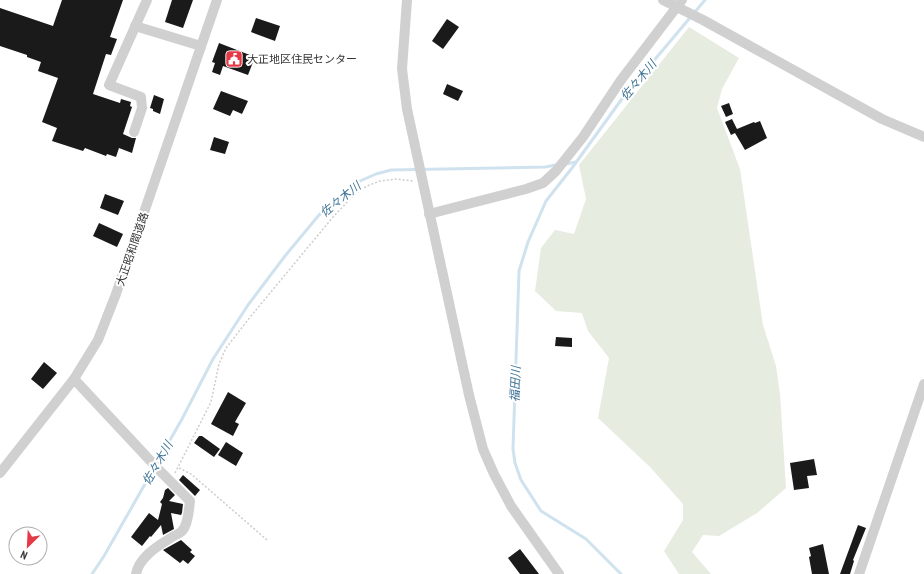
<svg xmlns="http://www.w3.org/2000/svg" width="924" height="574" viewBox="0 0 924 574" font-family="'PT Sans Narrow','Noto Sans JP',sans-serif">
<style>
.green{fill:#e6ecdf}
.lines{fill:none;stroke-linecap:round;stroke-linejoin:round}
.stream{stroke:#cfe2ee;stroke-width:3}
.building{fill:#1a1a1a}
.path{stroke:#cdcdcd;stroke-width:1.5;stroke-dasharray:2 2;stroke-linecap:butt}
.minor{stroke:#d0d0d0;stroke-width:10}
.labels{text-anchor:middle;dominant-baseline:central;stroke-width:4;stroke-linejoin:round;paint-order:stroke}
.poi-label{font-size:11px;fill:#333;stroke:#fff;text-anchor:start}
.street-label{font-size:11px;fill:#333;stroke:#fff}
.water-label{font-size:12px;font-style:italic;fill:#3f7597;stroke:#fff}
</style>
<rect width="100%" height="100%" fill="#fff"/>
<path class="green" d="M689,27L739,58L722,89L717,108L740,169L763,325L776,366L780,394L786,488L757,513L719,536L703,535L692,552L711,574H679L664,551L683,520V504L650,467L598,418L609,358L588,331L582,313L556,311L535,291L541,248L555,230L574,234L586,199L579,165Z"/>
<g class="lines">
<g class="stream">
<path d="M566,164L576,162"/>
<path d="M92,574L104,556L182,419L213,359L248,305L285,256L319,215L360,181L376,174L391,170L545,167L556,165"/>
<path d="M621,574L586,539L541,511L521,480L515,463L513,449L519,271L528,242L546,201L572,168L624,96L705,0"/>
</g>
</g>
<g class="building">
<path d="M62,0H123L110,37L117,39L111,55L106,54L93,94L120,103L121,99L131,102L130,106L132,107L123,134L132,138H136L132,153L119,148L116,157L107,154L106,156L85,148L83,151L52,141L57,128L42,122L58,78L38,71L41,62L27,57V55L0,46V8L53,26Z"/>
<path d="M172,0H193L183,28L165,22Z"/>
<path d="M256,18L280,26L275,41L251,32Z"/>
<path d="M447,19L459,27L443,49L432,41Z"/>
<path d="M219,43L255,57L248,75L223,66L220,75L212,72L215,63L212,62Z"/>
<path d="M447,84L463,91L458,101L443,94Z"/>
<path d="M221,91L248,101L242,114L233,110L230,116L213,109Z"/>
<path d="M154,95L164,99L160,114L153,111V109L150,108Z"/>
<path d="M729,103L733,114L726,117L721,106Z"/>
<path d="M732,119L737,129L754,122L755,123L760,121L767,138L745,150L735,133L731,135L725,122Z"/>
<path d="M214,137L229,142L225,154L210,150Z"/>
<path d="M105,194L124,201L118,215L100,208Z"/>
<path d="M99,223L123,234L117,247L93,236Z"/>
<path d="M556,337L572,338V347L555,346Z"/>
<path d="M44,362L57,373L43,389L31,379Z"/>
<path d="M228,392L246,403L235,422L239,424L233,436L211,424Z"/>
<path d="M199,436H202L220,449L214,457L194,443Z"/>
<path d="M226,442L243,453L236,466L218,455Z"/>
<path d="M814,459L817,475L807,476L809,488L794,490L790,463Z"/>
<path d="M183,475L200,490L195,496L179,480Z"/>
<path d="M168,488L175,495L169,501L183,504L182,513L181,515L171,513L174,529L163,535L161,525L151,537L150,536L142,546L131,537L149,513L158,520L162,504L160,502L163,498L165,490Z"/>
<path d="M858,525L866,528L853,560L854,561L850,574H840Z"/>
<path d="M181,540L192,550L190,552L195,556L188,564L183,560L180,563L163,550Z"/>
<path d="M823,544L829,574H812L809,557L811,556L809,548Z"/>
<path d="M520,549L539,574H520L508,558Z"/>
</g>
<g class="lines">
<g class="path">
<path d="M179,468L191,474L267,540"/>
<path d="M175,473L211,402L219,364L226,348L251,316L333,217L355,194L367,186L380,181L396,179L413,181"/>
</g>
<g class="minor">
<path d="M407,0L402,69L407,109L469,395L483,449L494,474L511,506L559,574"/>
<path d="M663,0L703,20L882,119L924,137"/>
<path d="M135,26L201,46"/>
<path d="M134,132L142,108L141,97L109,85L147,0"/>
<path d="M429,214L526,189L543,183L556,171L583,137L621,80L682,0"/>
<path d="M74,379L159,470L190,501C189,509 188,525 182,531C179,534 173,536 169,539C156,547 139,558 136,574"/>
<path d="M0,473L74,379L98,340L116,294L217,0"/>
<path d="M859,574L924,384"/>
</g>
</g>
<defs>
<symbol id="civic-square" viewBox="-11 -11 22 22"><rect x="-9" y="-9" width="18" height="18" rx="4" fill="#e63946" stroke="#fff"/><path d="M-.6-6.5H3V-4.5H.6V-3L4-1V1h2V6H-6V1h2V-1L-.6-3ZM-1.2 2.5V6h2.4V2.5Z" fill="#fff"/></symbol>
</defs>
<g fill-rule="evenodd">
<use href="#civic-square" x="224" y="49" width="20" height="20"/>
</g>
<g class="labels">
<g class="poi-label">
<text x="247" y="59">大正地区住民センター</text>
</g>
<g class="street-label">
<text transform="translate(132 249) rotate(-71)">大正昭和間道路</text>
</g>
<g class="water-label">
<text transform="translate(638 80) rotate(-50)">佐々木川</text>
<text transform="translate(340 199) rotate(-39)">佐々木川</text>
<text transform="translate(515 384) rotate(-88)">福田川</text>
<text transform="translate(157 463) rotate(-60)">佐々木川</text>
</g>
</g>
<g transform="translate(28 546) rotate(204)"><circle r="19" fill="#ffffff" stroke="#adadad"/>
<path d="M0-3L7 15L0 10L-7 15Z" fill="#e63946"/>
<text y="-6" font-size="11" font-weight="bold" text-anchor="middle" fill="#333333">N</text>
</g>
</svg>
